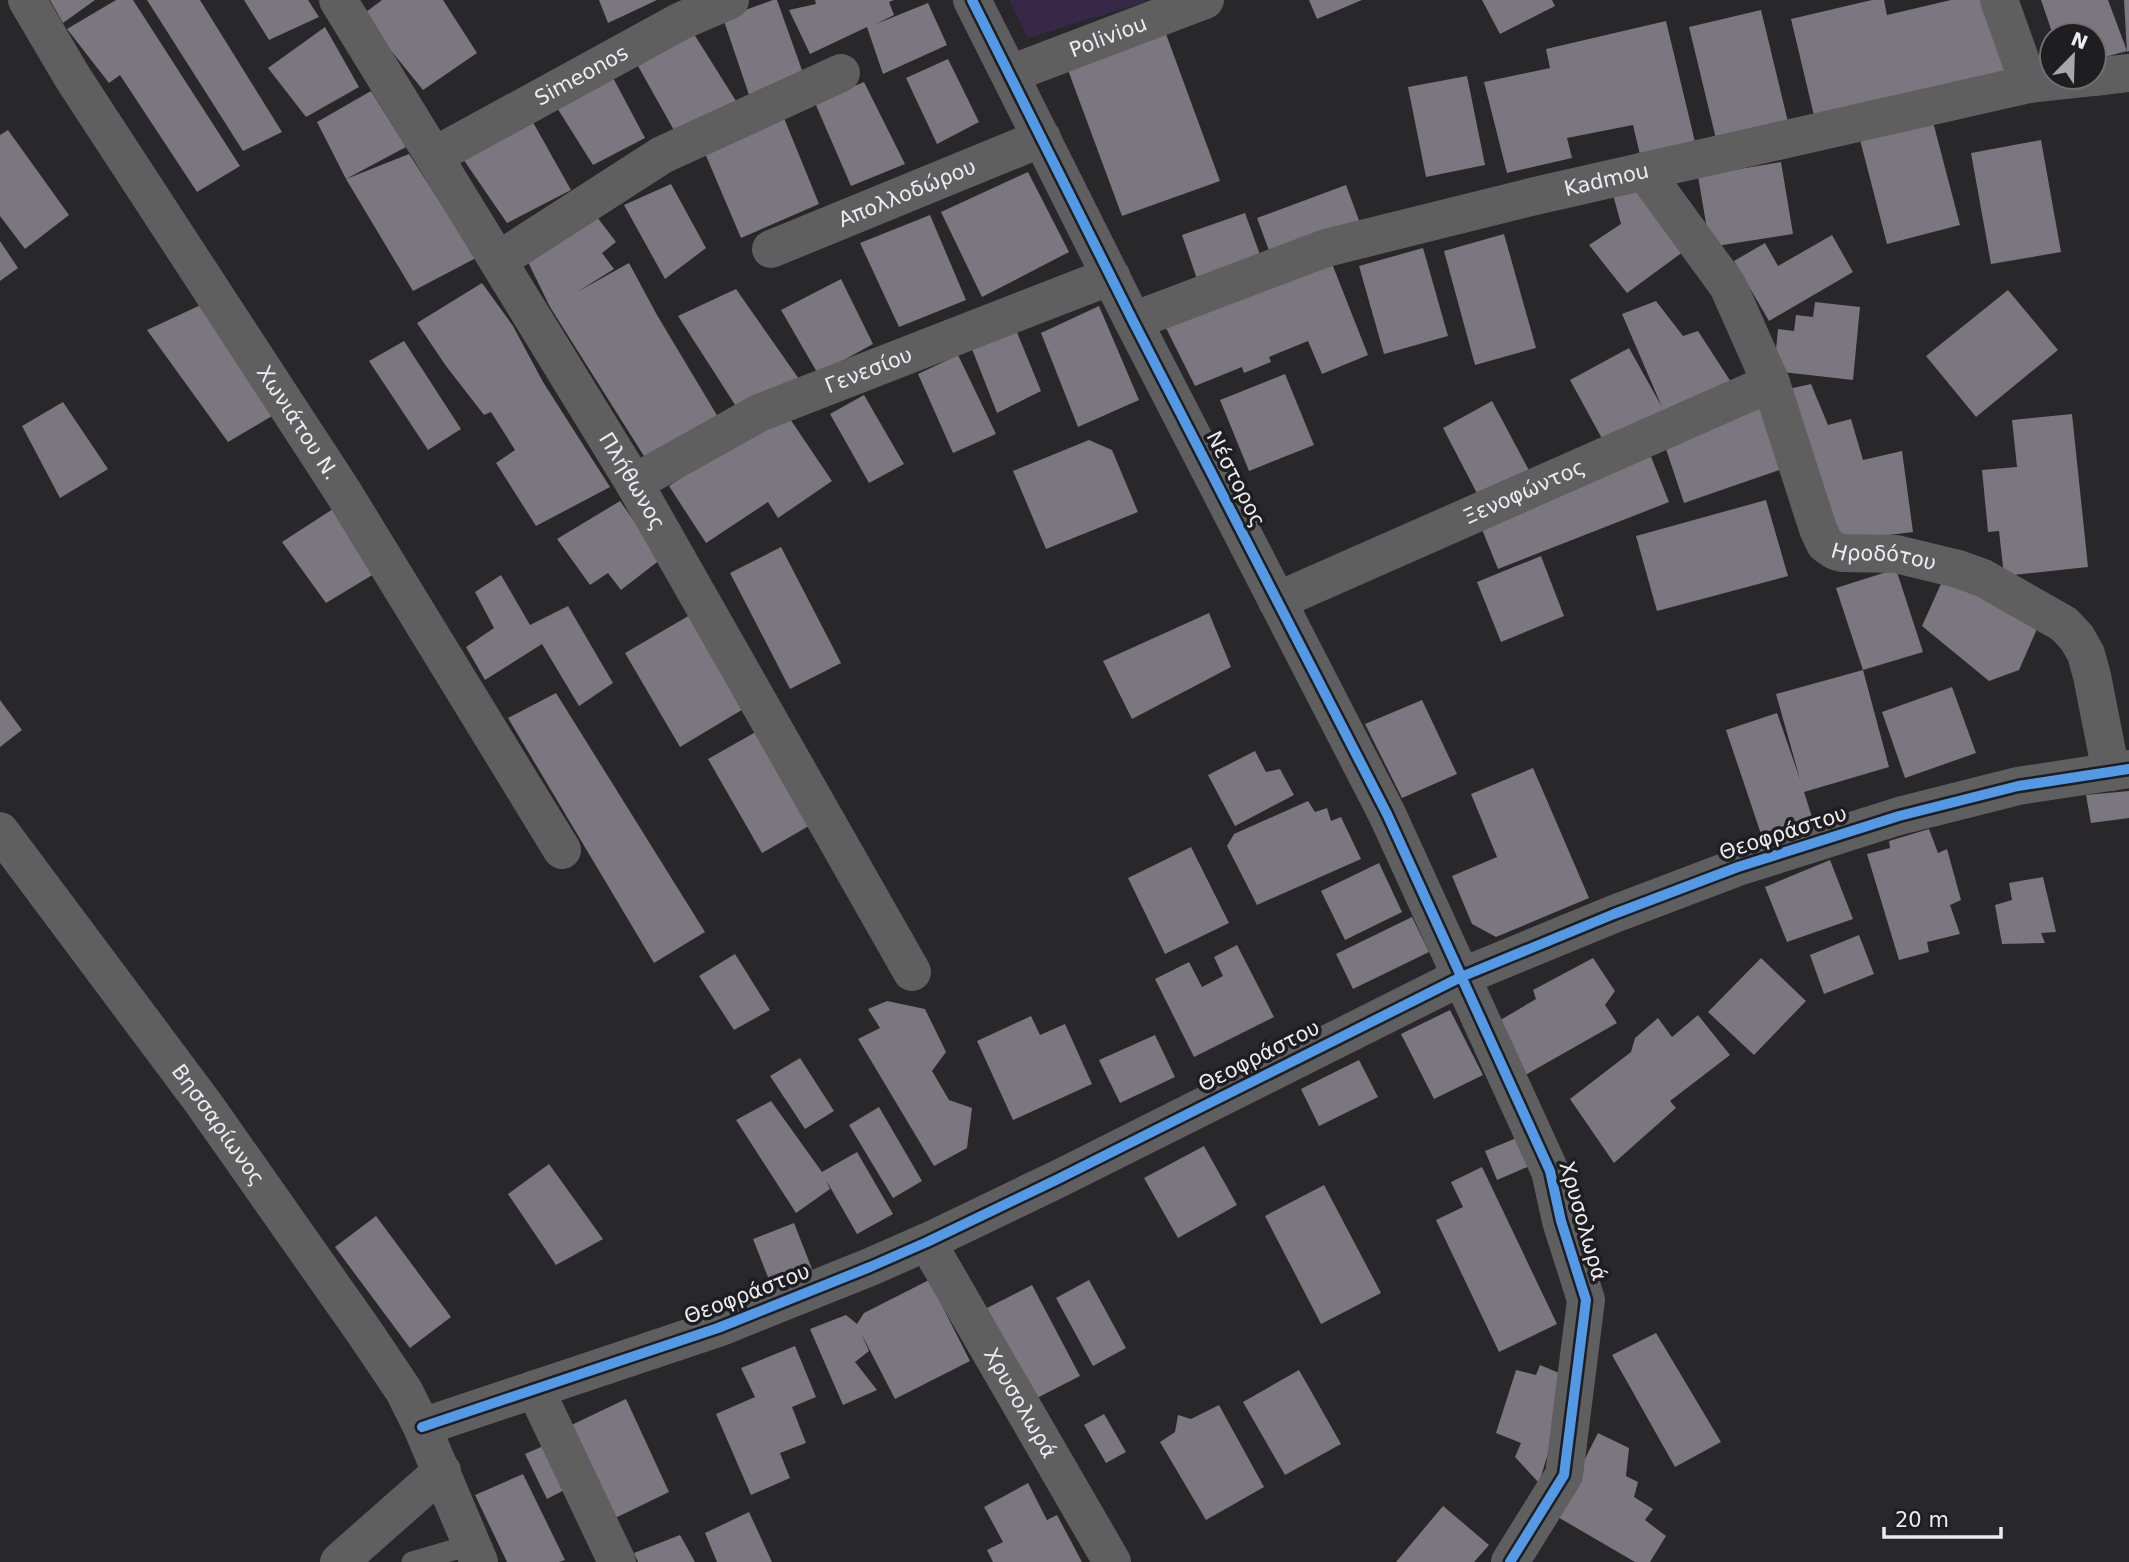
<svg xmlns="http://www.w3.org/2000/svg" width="2129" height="1562" viewBox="0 0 2129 1562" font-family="'DejaVu Sans',sans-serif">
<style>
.green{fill:#382847}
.building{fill:#7b7680}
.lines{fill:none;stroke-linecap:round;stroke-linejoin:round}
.lane{stroke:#5f5f60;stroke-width:21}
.street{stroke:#5f5f60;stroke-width:38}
.cycleway-casing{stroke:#1e1d20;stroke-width:15}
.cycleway{stroke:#5399e6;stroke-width:10}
.labels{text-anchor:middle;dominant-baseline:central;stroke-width:7;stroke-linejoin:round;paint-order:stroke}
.street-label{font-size:21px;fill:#ecebee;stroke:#1e1d20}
</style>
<rect width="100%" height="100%" fill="#282729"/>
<path class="green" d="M1009,0H1144L1145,2L1028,38Z"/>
<g class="building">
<path d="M50,0H95L63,23Z"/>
<path d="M116,0H133L240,166L197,192L120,75L109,83L67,29Z"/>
<path d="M147,0H200L282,132L243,151Z"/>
<path d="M244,0H308L319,17L269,40Z"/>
<path d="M382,0H443L477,53L423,90L362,15Z"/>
<path d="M599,0H657L608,23Z"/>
<path d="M773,0H777L803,73L749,95L723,18Z"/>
<path d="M815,0H894L889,2L894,15L876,24L928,3L947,45L883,74L867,27L810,54L789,10L816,4Z"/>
<path d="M1309,0H1362L1317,19Z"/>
<path d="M1482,0H1552L1555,6L1500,34Z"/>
<path d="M1872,0H1884L1887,15L1951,0H1991L2012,83L1816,124L1791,19Z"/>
<path d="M2041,0H2108L2127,51L2094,60V35H2053Z"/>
<path d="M2124,0H2129V51L2127,52Z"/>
<path d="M1761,10L1789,126L1717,143L1689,27Z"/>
<path d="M1666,21L1696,146L1641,159L1633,125L1567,138L1572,158L1507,173L1484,82L1550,68L1546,49Z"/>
<path d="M325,27L359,87L306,117L268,68Z"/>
<path d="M694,34L736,101L675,132L638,66Z"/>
<path d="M1166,34L1220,181L1122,216L1068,70Z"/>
<path d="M948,59L979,122L937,144L906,78Z"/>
<path d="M610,72L645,138L593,165L554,103Z"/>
<path d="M1467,76L1485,165L1426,177L1408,87Z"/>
<path d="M864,82L905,164L851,186L815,103Z"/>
<path d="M371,91L406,147L346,179L317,122Z"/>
<path d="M530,117L571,190L507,223L461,156Z"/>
<path d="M784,118L819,204L741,238L704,151Z"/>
<path d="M1932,118L1960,225L1887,244L1859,136Z"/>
<path d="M8,130L69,215L25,249L0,216V135Z"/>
<path d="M2041,140L2061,252L1991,264L1971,153Z"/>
<path d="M409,154L476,258L413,291L346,179Z"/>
<path d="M1781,162L1793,234L1710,247L1698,176Z"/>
<path d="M1028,172L1069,252L982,297L941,212Z"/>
<path d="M1646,181L1687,249L1627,293L1589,245L1621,224L1612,191Z"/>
<path d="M671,184L706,248L665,279L624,205Z"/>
<path d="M1346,185L1360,223L1271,256L1257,218Z"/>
<path d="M594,213L616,242L602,253L614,269L577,292L629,263L657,315L721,422L649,464L550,307L527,260Z"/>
<path d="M1245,213L1263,263L1199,285L1182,235Z"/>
<path d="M930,215L966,300L899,327L860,243Z"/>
<path d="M1504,234L1536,348L1475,365L1444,251Z"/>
<path d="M1832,235L1853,272L1769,321L1734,261L1765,243L1778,266Z"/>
<path d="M0,241L18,268L0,281Z"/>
<path d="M1423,248L1448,336L1384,354L1359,266Z"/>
<path d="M1331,261L1368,355L1322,374L1308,341L1269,357L1271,362L1244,373L1242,367L1195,386L1162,320Z"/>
<path d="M841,279L873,344L818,374L781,310Z"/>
<path d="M482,283L513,326L543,382L610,487L536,526L496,463L515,450L491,412L484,415L446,366L417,323Z"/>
<path d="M736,289L799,379L739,411L678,316Z"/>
<path d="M2008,290L2058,350L1976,417L1926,356Z"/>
<path d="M1656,301L1683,336L1698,331L1731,382L1605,444L1570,380L1629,348L1662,407L1622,314Z"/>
<path d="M1815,302L1860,307L1853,380L1774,371L1778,329L1794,331L1796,315L1813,317Z"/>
<path d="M205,303L272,416L228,442L147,330Z"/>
<path d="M1099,306L1139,400L1078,427L1041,333Z"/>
<path d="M1016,330L1041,391L997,413L972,349Z"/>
<path d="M404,341L461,429L428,450L369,361Z"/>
<path d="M958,355L996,434L953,453L918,374Z"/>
<path d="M1285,374L1314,445L1249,471L1220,400Z"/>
<path d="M1811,384L1828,425L1851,419L1863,460L1902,451L1913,532L1840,541L1784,390Z"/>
<path d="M864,395L904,464L869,483L830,414Z"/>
<path d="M1761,400L1785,468L1684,503L1661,434Z"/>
<path d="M1492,401L1532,476L1482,503L1443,428Z"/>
<path d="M63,402L108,469L60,498L22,426Z"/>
<path d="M784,410L832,481L778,518L768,502L706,543L669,486Z"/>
<path d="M2072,414L2088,567L2004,576L1999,531L1988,532L1982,470L2017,467L2012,420Z"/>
<path d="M1089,440L1112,450L1138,512L1046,549L1013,471Z"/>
<path d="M1648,449L1669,502L1498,569L1479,522Z"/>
<path d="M1766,500L1788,576L1657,611L1636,536Z"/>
<path d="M620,501L661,559L621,590L608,573L590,585L557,539Z"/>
<path d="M336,507L374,574L326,603L282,542Z"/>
<path d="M781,547L841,663L790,689L730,573Z"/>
<path d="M1541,556L1564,616L1501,642L1477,582Z"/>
<path d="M1896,569L1923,652L1863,670L1836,588Z"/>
<path d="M501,575L530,625L568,606L613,683L579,706L542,644L485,680L466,647L494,628L475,592Z"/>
<path d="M1945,575L2037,629L2019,670L1989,681L1922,626Z"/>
<path d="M1209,613L1231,667L1132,719L1103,661Z"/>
<path d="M690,615L745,708L680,747L625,653Z"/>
<path d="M1863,670L1889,767L1804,792L1812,817L1761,834L1726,730L1777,713L1800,779L1776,694Z"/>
<path d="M1952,687L1976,753L1905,778L1882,712Z"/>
<path d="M556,693L705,932L654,963L508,718Z"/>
<path d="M0,700L22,730L0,747Z"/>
<path d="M1422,700L1457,774L1402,798L1365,724Z"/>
<path d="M761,729L814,823L762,853L708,759Z"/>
<path d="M1255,751L1266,772L1280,769L1294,795L1235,826L1208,775Z"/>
<path d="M1533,768L1589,898L1496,937L1472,924L1452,876L1497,857L1471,794Z"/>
<path d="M2129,791V818L2091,823L2086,795Z"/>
<path d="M1308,801L1315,812L1327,808L1331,821L1341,817L1361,859L1257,905L1227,846L1234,834Z"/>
<path d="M1929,829L1938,853L1947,849L1961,900L1950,905L1960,934L1927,942L1929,952L1899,960L1867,854L1890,848L1889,841Z"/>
<path d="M1191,847L1229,923L1165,954L1128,878Z"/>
<path d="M1830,860L1853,919L1787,942L1765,887Z"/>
<path d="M1379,863L1402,912L1345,940L1321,891Z"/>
<path d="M2043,877L2056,932L2041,933L2045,943L2002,944L1995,905L2012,900L2009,883Z"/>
<path d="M1412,917L1429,952L1353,989L1336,954Z"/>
<path d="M1859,935L1874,974L1824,994L1810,955Z"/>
<path d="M1237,945L1274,1017L1194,1057L1155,979L1189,962L1202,987L1223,976L1214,957Z"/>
<path d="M735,954L770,1010L734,1030L699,976Z"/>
<path d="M1593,958L1615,991L1605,1005L1617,1023L1520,1078L1492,1025L1536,999L1533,990Z"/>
<path d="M1761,958L1806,1001L1754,1055L1708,1012Z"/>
<path d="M887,1001L925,1009L946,1052L932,1071L949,1100L972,1108L967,1148L934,1166L858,1039L880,1028L868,1009Z"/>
<path d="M1450,1010L1483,1075L1434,1099L1401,1034Z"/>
<path d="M1698,1015L1730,1055L1670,1101L1676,1108L1614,1163L1570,1099L1631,1052L1635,1038L1658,1018L1672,1037Z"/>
<path d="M1031,1016L1040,1035L1065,1024L1092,1084L1013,1120L977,1041Z"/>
<path d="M1155,1035L1175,1077L1120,1103L1099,1060Z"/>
<path d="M800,1058L834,1111L805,1129L770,1076Z"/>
<path d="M1359,1060L1378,1097L1319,1126L1301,1089Z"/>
<path d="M771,1101L822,1172L857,1152L893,1214L857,1234L826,1180L830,1189L796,1213L736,1120Z"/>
<path d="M879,1107L922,1181L893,1198L849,1125Z"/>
<path d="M1519,1137L1532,1165L1497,1180L1485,1151Z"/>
<path d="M1204,1146L1237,1205L1178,1238L1144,1178Z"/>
<path d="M549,1164L603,1239L556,1265L508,1194Z"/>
<path d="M1482,1167L1557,1324L1499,1352L1436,1220L1463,1207L1451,1182Z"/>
<path d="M1324,1185L1381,1293L1321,1324L1265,1216Z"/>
<path d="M376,1216L451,1317L410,1348L335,1247Z"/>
<path d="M794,1223L812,1269L771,1285L753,1239Z"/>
<path d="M929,1280L970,1361L895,1399L861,1333L869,1351L855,1362L877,1390L843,1405L810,1329L846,1315L857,1324L864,1313Z"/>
<path d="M1089,1280L1126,1348L1093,1366L1056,1298Z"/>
<path d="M1032,1285L1080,1376L1033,1400L987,1308Z"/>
<path d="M1656,1333L1721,1442L1675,1467L1612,1355Z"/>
<path d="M795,1346L816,1397L792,1407L806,1443L780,1453L790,1478L751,1495L716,1414L755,1397L741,1368Z"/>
<path d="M1540,1365L1571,1378L1539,1483L1515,1457L1521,1443L1496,1433L1516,1370L1536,1375Z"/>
<path d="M1299,1370L1341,1444L1285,1475L1243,1402Z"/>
<path d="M626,1399L669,1492L607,1522L561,1430Z"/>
<path d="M1219,1405L1264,1487L1206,1520L1160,1442L1175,1432L1178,1415L1191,1419Z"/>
<path d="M1104,1414L1126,1452L1106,1463L1084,1425Z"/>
<path d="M1598,1433L1629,1448L1626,1476L1638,1482L1634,1497L1653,1509L1645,1520L1666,1536L1650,1562H1635L1556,1516Z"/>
<path d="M550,1443L572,1486L547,1499L525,1454Z"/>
<path d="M523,1474L565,1560L559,1562H507L475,1495Z"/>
<path d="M1028,1483L1047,1520L1057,1515L1082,1562H993L987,1550L1003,1542L984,1507Z"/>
<path d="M1443,1506L1489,1545L1474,1562H1396Z"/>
<path d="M749,1512L772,1562H717L705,1533Z"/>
<path d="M680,1535L695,1562H638L634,1553Z"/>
</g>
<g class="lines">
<path class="lane" d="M412,1562L470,1545"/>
<g class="street">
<path id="s1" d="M27,0L73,78L343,492L562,850"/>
<path id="s2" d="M338,0L634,483L912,972"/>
<path d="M972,0L1133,321L1387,814L1550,1171L1561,1221L1586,1300L1564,1475L1510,1562"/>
<path d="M1999,0L2029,84"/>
<path id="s3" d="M1010,74L1205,0"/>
<path d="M2094,77L2129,73"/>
<path id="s4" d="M434,156L681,21L730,0"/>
<path id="s5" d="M1644,171L1728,286L1771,383L1818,529L1825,544L1835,551L1842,553L1896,554L1958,569L1983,578L2064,624L2077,638L2086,654L2092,676L2111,772"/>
<path id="s6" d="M771,249L1042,138"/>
<path d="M499,260L662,155L841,73"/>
<path id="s7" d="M1133,321L1326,248L1535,196L2029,84L2092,77"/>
<path id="s8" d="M634,483L759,413L1111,276"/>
<path id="s9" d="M1277,601L1771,383"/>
<path id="s10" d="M0,831L204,1104L365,1333L404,1391L422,1427L479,1562"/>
<path id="s11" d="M927,1242L1112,1562"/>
<path d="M535,1389L617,1562"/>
<path d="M422,1427L718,1328L870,1267L927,1242L1058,1179L1461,977L1614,914L1738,867L1899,816L2018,786L2129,769"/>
<path d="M339,1562L442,1471"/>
</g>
<defs>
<g id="cycleway">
<path d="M972,0L1133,321L1387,814L1550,1171L1561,1221L1586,1300L1564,1475L1510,1562"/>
<path d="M422,1427L718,1328L870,1267L927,1242L1058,1179L1461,977L1614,914L1738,867L1899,816L2018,786L2129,769"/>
</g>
</defs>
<use href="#cycleway" class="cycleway-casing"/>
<use href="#cycleway" class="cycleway"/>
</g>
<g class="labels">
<g class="street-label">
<text stroke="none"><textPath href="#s3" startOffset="105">Poliviou</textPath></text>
<text stroke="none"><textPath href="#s4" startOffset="168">Simeonos</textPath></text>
<text stroke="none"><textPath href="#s7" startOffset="495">Kadmou</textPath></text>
<text stroke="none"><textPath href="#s6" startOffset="147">Απολλοδώρου</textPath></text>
<text stroke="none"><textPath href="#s8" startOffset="261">Γενεσίου</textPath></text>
<text stroke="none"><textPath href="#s1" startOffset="502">Χωνιάτου Ν.</textPath></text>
<text transform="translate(1236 479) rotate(63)">Νέστορος</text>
<text stroke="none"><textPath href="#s2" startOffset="564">Πλήθωνος</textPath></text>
<text stroke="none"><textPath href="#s9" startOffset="270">Ξενοφώντος</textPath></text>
<text stroke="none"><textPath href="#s5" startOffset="480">Ηροδότου</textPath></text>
<text transform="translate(1783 833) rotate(-18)">Θεοφράστου</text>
<text transform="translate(1259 1056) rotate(-27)">Θεοφράστου</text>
<text stroke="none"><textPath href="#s10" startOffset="366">Βησσαρίωνος</textPath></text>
<text transform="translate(1583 1221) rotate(74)">Χρυσολωρά</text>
<text transform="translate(747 1294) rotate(-21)">Θεοφράστου</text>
<text stroke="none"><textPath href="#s11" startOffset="186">Χρυσολωρά</textPath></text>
</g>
</g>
<g transform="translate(2073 56) rotate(23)"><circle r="33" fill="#1e1d20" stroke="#706f72" stroke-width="2"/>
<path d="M0-5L12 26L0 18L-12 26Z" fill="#a7a6a9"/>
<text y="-10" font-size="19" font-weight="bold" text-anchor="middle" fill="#ecebee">N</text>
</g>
<path d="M1884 1527v10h117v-10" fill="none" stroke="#ecebee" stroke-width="3.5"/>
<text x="1895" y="1527" font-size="21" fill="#ecebee" stroke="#1e1d20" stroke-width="5" paint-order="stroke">20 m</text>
</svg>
